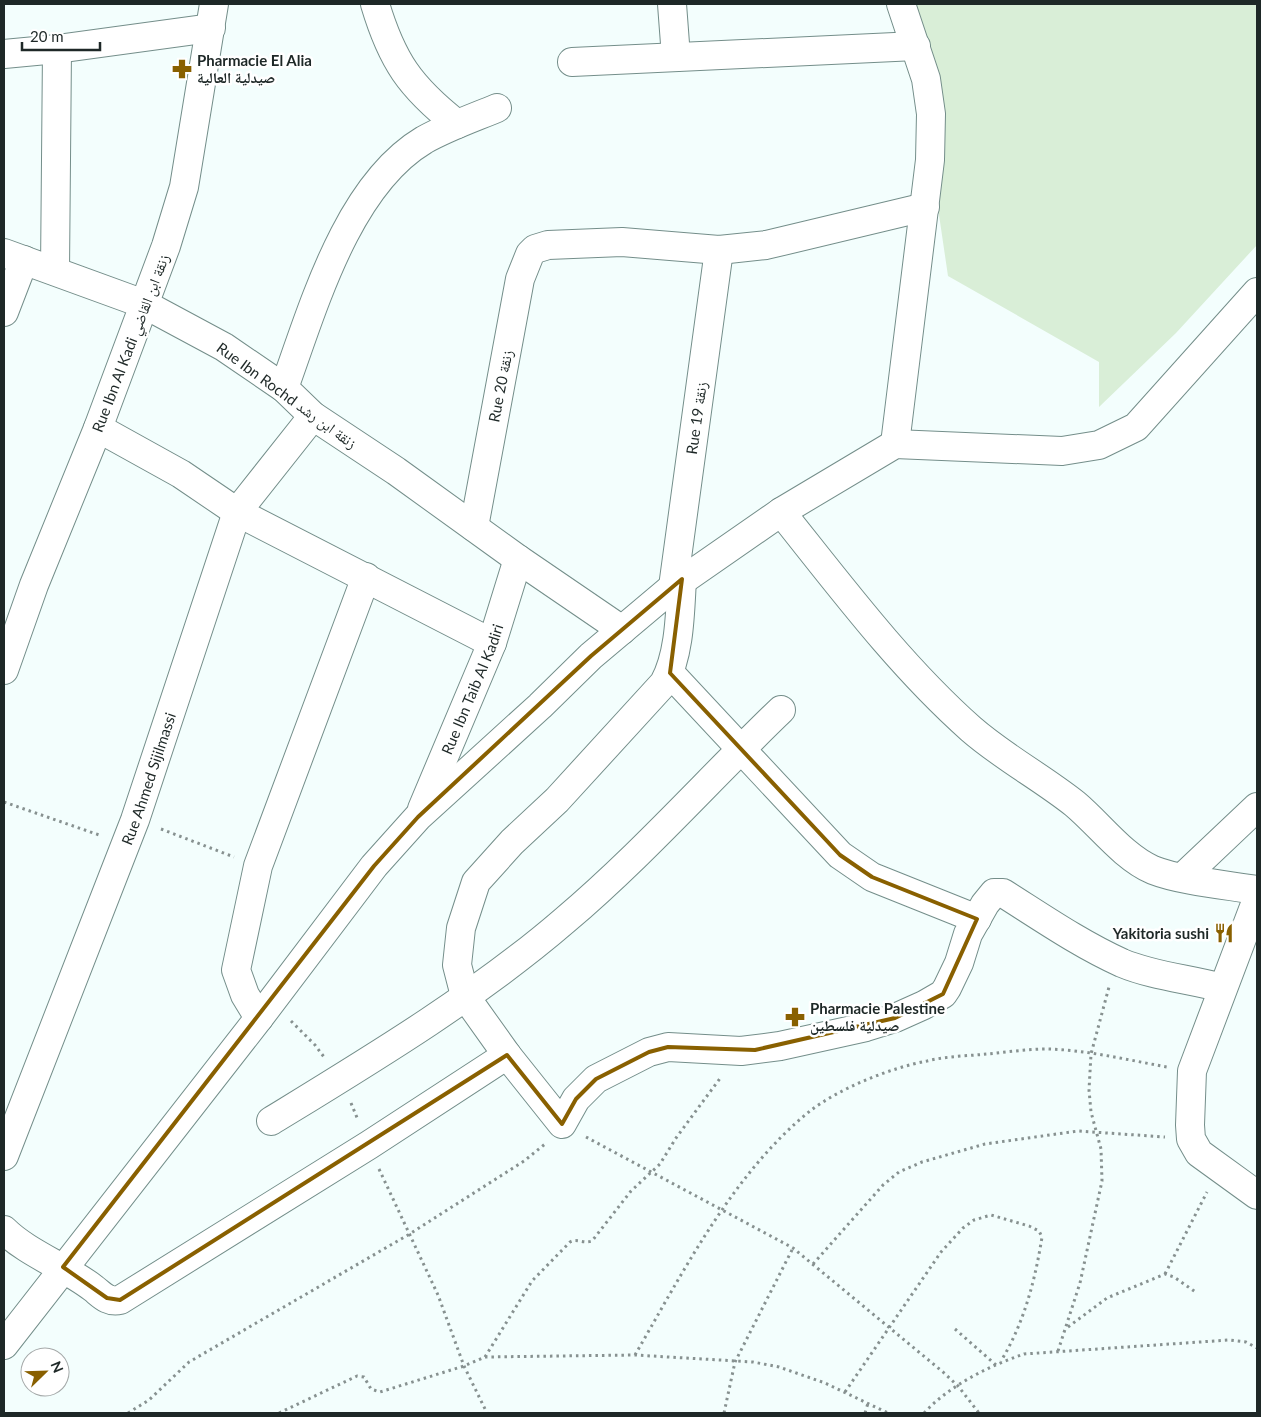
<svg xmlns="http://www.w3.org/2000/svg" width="1261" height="1417" viewBox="0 0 1261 1417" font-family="Lato,'Noto Naskh Arabic',sans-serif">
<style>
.green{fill:#d9eed7}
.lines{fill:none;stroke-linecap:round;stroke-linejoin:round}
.street-casing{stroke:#748e8a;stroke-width:30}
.path{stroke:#879190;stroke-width:3;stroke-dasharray:2.5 4;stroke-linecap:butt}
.street{stroke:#fff;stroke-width:28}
.marked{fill:none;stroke:#896000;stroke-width:4;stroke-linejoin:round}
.labels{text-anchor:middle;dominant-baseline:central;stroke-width:5;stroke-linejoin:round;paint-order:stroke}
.poi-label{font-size:15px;font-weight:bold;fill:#1e2827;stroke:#fff;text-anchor:start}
.street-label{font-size:15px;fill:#1e2827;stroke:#fff}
</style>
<rect width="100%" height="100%" fill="#f3fefd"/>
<path class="green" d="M908,4H1257V245L1176,333L1099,407V362L948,276Z"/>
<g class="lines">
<defs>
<g id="street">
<path d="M375,4C392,61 410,87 457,124"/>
<path d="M672,4L676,57"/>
<path d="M4,54L57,49L211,28"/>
<path d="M572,62L916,46"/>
<path d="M4,253L144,304L224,347L284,388L313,416L396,471L518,559L622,630"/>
<path d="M55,271L57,49"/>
<path d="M4,312L24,260"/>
<path d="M284,388C313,308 347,186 424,140C447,127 473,118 497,108"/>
<path d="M98,428L181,474L237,512L492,643"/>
<path d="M895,444L930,160L931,114L926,79L901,4"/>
<path d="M781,512C841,587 899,665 971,729C1003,757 1041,777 1075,804C1100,825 1123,857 1153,870C1181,881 1227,885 1257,890"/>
<path d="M474,527L520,279L530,254L535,249L548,245L622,242L719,250L766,245L925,207"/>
<path d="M682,579C680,612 680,654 664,683L557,800L512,842L476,882L461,928L457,965L465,996L507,1055L562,1124L576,1099L596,1079L649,1052L668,1047L741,1051L780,1046L866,1027L895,1018L924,1005L943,994L947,988L959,963L968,934L985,904L994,893H1003C1041,917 1080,944 1122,963C1153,976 1189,979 1222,988"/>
<path d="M673,587L719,250"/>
<path d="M4,670L34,585L98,428L166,246L184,187L214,4"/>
<path d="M670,673L840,855L872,877L977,919"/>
<path id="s1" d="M422,809L492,643L518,559"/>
<path d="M1183,877L1257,807"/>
<path d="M1257,899L1192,1071L1190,1125L1191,1139L1199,1153L1257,1195"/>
<path d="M259,1018L245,995L236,970L258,866L366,577"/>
<path d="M271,1121C369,1061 477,996 564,921C641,856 708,780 781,710"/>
<path id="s2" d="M4,1156L135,820L237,512L313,416"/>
<path d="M4,1230C27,1253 66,1267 93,1288C101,1294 108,1303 120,1300L369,1145L507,1055"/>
<path d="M4,1345L259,1018L374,866L418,817L540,706L591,656L673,587L781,512L895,444L1062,451L1099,445L1136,427L1257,292"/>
</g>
</defs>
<use href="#street" class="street-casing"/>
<g class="path">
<path d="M4,802L102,836"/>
<path d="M161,829L234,857"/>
<path d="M291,1021L315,1045L324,1057"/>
<path d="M351,1103L358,1120"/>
<path d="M586,1137L793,1248L943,1372L958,1386L979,1413"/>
<path d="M379,1169L438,1295L464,1366L487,1413"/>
<path d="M813,1264L883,1185L899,1172L922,1162L985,1144L1078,1131L1165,1137"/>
<path d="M1165,1274L1207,1192"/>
<path d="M1068,1327L1107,1298L1165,1274L1174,1277L1197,1293"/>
<path d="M955,1329L996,1365"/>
<path d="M1058,1351L1080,1283L1102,1181L1101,1149L1091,1112L1089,1090L1091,1054L1109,987"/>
<path d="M635,1355C683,1272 734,1172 810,1111C840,1088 890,1068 927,1061C947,1056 968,1056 987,1054C1007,1052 1028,1049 1048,1049C1087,1050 1128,1060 1167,1067"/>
<path d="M485,1357L532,1281L570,1242C577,1238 583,1244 592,1241L631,1191L660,1164L676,1138L721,1077"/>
<path d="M845,1392L941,1252L963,1228L974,1220L991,1215L1029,1226L1039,1231L1042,1237C1035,1281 1024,1323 1001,1361"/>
<path d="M128,1413L149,1400L189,1362L408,1235L524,1161L545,1144"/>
<path d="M279,1413L357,1376L364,1377L371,1389L380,1392L464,1366L485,1357L635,1355L753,1362L779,1367L825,1383L888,1413"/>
<path d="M724,1413L735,1362L793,1248"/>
<path d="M865,1413L868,1403"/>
<path d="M924,1413C950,1385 989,1366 1024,1354L1229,1340L1246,1342L1257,1348"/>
</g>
<use href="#street" class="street"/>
</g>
<path class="marked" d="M682,579L670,673L840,855L872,877L977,919L943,994L895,1018L755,1050L668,1047L649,1052L596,1079L576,1099L562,1124L507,1055L120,1300L107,1298L63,1267L374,866L418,817L591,656Z"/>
<defs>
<symbol id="pharmacy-bare" viewBox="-9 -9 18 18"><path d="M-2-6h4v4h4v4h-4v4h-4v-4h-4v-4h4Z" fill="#896000" stroke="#fff" stroke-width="2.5" paint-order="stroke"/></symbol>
<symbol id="restaurant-bare" viewBox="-9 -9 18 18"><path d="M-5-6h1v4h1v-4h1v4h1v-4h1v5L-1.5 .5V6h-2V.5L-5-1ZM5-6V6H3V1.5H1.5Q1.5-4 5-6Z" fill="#896000" stroke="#fff" stroke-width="2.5" paint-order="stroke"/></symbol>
</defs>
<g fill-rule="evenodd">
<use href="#pharmacy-bare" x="168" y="55" width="28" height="28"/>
<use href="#restaurant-bare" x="1210" y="919" width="28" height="28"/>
<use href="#pharmacy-bare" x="781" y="1003" width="28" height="28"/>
</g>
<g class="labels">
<g class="poi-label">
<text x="197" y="60">Pharmacie El Alia<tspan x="197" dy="17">صيدلية العالية</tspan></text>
<text x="1209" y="933" text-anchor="end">Yakitoria sushi</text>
<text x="810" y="1008">Pharmacie Palestine<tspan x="810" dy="17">صيدلية فلسطين</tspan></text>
</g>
<g class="street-label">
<text transform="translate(130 343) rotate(-69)">Rue Ibn Al Kadi زنقة ابن القاضي</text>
<text transform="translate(500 386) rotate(-79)">Rue 20 زنقة</text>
<text transform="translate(287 395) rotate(36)">Rue Ibn Rochd زنقة ابن رشد</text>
<text transform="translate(696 418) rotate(-82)">Rue 19 زنقة</text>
<text stroke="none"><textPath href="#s1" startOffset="130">Rue Ibn Taib Al Kadiri</textPath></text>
<text stroke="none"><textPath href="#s2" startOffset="404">Rue Ahmed Sijilmassi</textPath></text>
</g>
</g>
<rect width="1261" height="1417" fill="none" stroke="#1e2827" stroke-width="10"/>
<g transform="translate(45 1372) rotate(67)"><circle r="24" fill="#ffffff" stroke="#a5a9a9"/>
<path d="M0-4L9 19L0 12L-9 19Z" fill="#896000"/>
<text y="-8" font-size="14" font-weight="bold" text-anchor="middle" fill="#1e2827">N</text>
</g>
<path d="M22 42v8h78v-8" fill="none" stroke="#1e2827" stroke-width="2.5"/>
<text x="30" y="42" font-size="15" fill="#1e2827" stroke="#ffffff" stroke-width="4" paint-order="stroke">20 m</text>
</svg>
